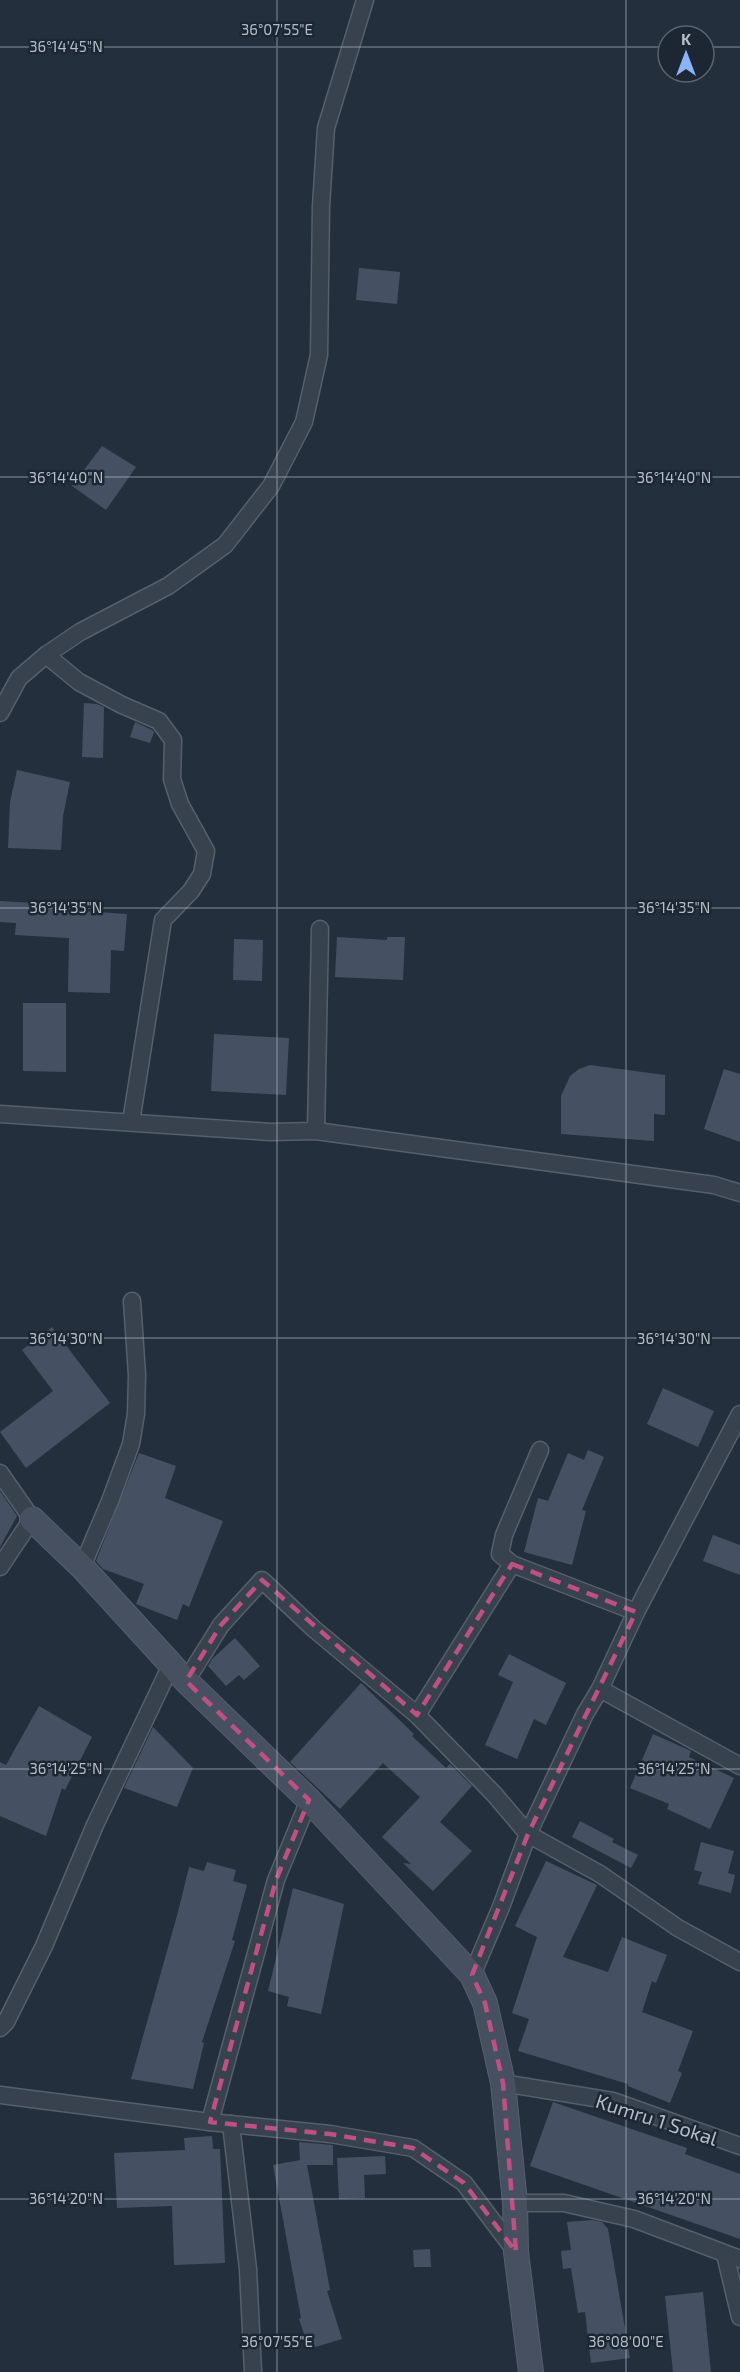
<svg xmlns="http://www.w3.org/2000/svg" width="740" height="2372" viewBox="0 0 740 2372" font-family="'Exo 2',sans-serif">
<style>
.building{fill:#455162}
.lines{fill:none;stroke-linecap:round;stroke-linejoin:round}
.street-casing{stroke:#565f6c;stroke-width:19}
.secondary-casing{stroke:#565f6c;stroke-width:26}
.street{stroke:#38414e;stroke-width:16}
.secondary{stroke:#465061;stroke-width:24}
.marked{fill:none;stroke:#bd5182;stroke-width:4.5;stroke-dasharray:12 8;stroke-linejoin:round}
.ticks{fill:none;stroke:#b4bcc9;stroke-width:1.5;stroke-opacity:0.45}
.labels{text-anchor:middle;dominant-baseline:central;stroke-width:5;stroke-linejoin:round;paint-order:stroke}
.street-label{font-size:20px;fill:#b4bcc9;stroke:#1d2633}
.ticks-label{font-size:15px;text-anchor:middle;fill:#b4bcc9;stroke:#1d2633;stroke-width:5;stroke-linejoin:round;paint-order:stroke}
</style>
<rect width="100%" height="100%" fill="#242f3e"/>
<g class="building">
<path d="M359,268L400,272L397,304L356,300Z"/>
<path d="M102,446L136,467L106,510L72,486Z"/>
<path d="M84,703L97,704L104,707L103,758L82,757Z"/>
<path d="M135,722L152,730L154,732L150,743L130,737Z"/>
<path d="M17,770L70,782L63,816L61,850L8,848L10,802Z"/>
<path d="M0,901L54,904V909L127,914L124,951L111,950L110,993L68,992L69,938L15,935L16,923L0,922Z"/>
<path d="M337,937L387,940V937H405L403,980L335,977Z"/>
<path d="M234,939L263,940L262,981L233,980Z"/>
<path d="M23,1003H66V1072L23,1071Z"/>
<path d="M214,1034L289,1038L286,1095L211,1091Z"/>
<path d="M590,1065L665,1075V1115L654,1114V1141L561,1134V1096L570,1076L579,1069Z"/>
<path d="M724,1069L740,1074V1142L704,1129Z"/>
<path d="M52,1327L110,1403L26,1468L0,1432L53,1391L22,1350Z"/>
<path d="M663,1388L714,1411L698,1447L647,1424Z"/>
<path d="M588,1450L604,1457L582,1510L586,1511L572,1565L524,1552L538,1498L548,1501L568,1453L584,1460Z"/>
<path d="M139,1453L176,1466L165,1498L223,1521L189,1607L183,1604L177,1620L136,1604L144,1584L103,1569L96,1561Z"/>
<path d="M0,1491L17,1516L0,1547Z"/>
<path d="M713,1535L740,1545V1575L703,1561Z"/>
<path d="M235,1638L260,1666L244,1680L239,1675L226,1686L208,1666L212,1659Z"/>
<path d="M509,1654L566,1683L546,1725L534,1719L517,1759L485,1745L513,1682L498,1675Z"/>
<path d="M361,1683L414,1734L412,1736L446,1768L450,1764L472,1786L440,1822L472,1851L433,1891L403,1863L411,1864L382,1837L420,1797L385,1765L383,1763L340,1809L290,1762Z"/>
<path d="M39,1706L92,1737L65,1790L62,1788L46,1836L0,1816V1762L6,1765Z"/>
<path d="M153,1727L193,1768L177,1807L124,1788Z"/>
<path d="M653,1734L691,1751L689,1757L734,1778L710,1829L667,1809L669,1804L630,1788Z"/>
<path d="M580,1821L614,1839L612,1842L638,1855L631,1868L572,1837Z"/>
<path d="M701,1842L734,1851L728,1873L735,1875L731,1893L698,1884L702,1872L694,1870Z"/>
<path d="M546,1861L597,1885L563,1957L608,1972L622,1937L667,1955L656,1983L652,1981L642,2012L693,2031L678,2071L682,2073L670,2103L628,2086V2084L518,2051L529,2019L512,2013L537,1937L515,1926Z"/>
<path d="M207,1862L236,1870L233,1881L247,1885L232,1940L235,1941L202,2042L204,2043L193,2089L131,2079L178,1912L189,1867L204,1871Z"/>
<path d="M293,1888L344,1904L321,2014L287,2006L289,1997L268,1991Z"/>
<path d="M553,2102L687,2148L685,2154L740,2174V2239L530,2166Z"/>
<path d="M212,2136L213,2149H220L225,2263L174,2265L172,2206L117,2208L114,2153L185,2150L184,2138Z"/>
<path d="M299,2142L333,2145V2165H307L330,2290L327,2291L342,2339L309,2349L299,2319L301,2318L273,2165L300,2160Z"/>
<path d="M385,2156L386,2174L364,2175L365,2198L339,2199L337,2158Z"/>
<path d="M592,2220L602,2222L608,2229L630,2358L591,2363L585,2312L578,2313L571,2268L563,2269L561,2251L571,2250L567,2222Z"/>
<path d="M430,2249L431,2267H414L413,2250Z"/>
<path d="M703,2292L711,2372H673L665,2296Z"/>
</g>
<g class="lines">
<defs>
<g id="street">
<path d="M46,655L79,682L122,705L159,721L173,740L172,779L180,804L206,851L202,874L191,891L163,920L131,1122"/>
<path d="M0,713L19,678L46,655L80,632L168,586L225,545L271,486L304,422L319,355L321,206L326,128L365,0"/>
<path d="M0,1114L271,1132L316,1131L714,1185L740,1193"/>
<path d="M316,1131L320,929"/>
<path d="M540,1450L504,1535L500,1554L512,1564L636,1612"/>
<path d="M0,1473L32,1519L0,1567"/>
<path d="M82,1567L110,1501L131,1444L136,1414L137,1375L132,1301"/>
<path d="M186,1681L221,1625L262,1580L314,1629L417,1715L494,1794L528,1834L600,1874L678,1928L740,1962"/>
<path d="M600,1689L740,1766"/>
<path d="M417,1715L512,1564"/>
<path d="M472,1975L501,1907L528,1834L585,1714L600,1689L636,1612L740,1414"/>
<path d="M0,2028L6,2022L44,1946L95,1825L171,1665"/>
<path d="M503,2083L613,2101L740,2146"/>
<path d="M0,2095L210,2122L330,2134L413,2148L464,2183L516,2252"/>
<path d="M210,2122L276,1880L309,1800"/>
<path d="M231,2124L248,2269L253,2372"/>
<path d="M515,2203H564L634,2219L740,2259"/>
<path d="M725,2254L740,2317"/>
</g>
<path id="secondary" d="M32,1519L82,1567L186,1681L309,1800L472,1975L485,2003L503,2083L515,2203L516,2252L531,2372"/>
</defs>
<use href="#street" class="street-casing"/>
<use href="#secondary" class="secondary-casing"/>
<use href="#street" class="street"/>
<use href="#secondary" class="secondary"/>
</g>
<path class="marked" d="M512,1564L636,1612L528,1834L472,1975L485,2003L503,2083L516,2252L464,2183L413,2148L330,2134L210,2122L276,1880L309,1800L186,1681L221,1625L262,1580L417,1715Z"/>
<path class="ticks" d="M277,0V2372M626,0V2372M0,47H668M704,47H740M0,477H740M0,908H740M0,1338H740M0,1769H740M0,2199H740"/>
<g class="labels">
<g class="street-label">
<text transform="translate(657 2119) rotate(18)">Kumru 1 Sokal</text>
</g>
</g>
<g class="ticks-label">
<text x="277" y="35">36°07'55"E</text>
<text x="66" y="52">36°14'45"N</text>
<text x="66" y="483">36°14'40"N</text>
<text x="674" y="483">36°14'40"N</text>
<text x="66" y="913">36°14'35"N</text>
<text x="674" y="913">36°14'35"N</text>
<text x="66" y="1344">36°14'30"N</text>
<text x="674" y="1344">36°14'30"N</text>
<text x="66" y="1774">36°14'25"N</text>
<text x="674" y="1774">36°14'25"N</text>
<text x="66" y="2204">36°14'20"N</text>
<text x="674" y="2204">36°14'20"N</text>
<text x="277" y="2347">36°07'55"E</text>
<text x="626" y="2347">36°08'00"E</text>
</g>
<g transform="translate(686 54)"><circle r="28" fill="#1d2633" stroke="#59626f" stroke-width="1.5"/>
<path d="M0-4.5L10 22L0 15L-10 22Z" fill="#8ab4f8"/>
<text y="-9" font-size="16" font-weight="bold" text-anchor="middle" fill="#b4bcc9">K</text>
</g>
</svg>
